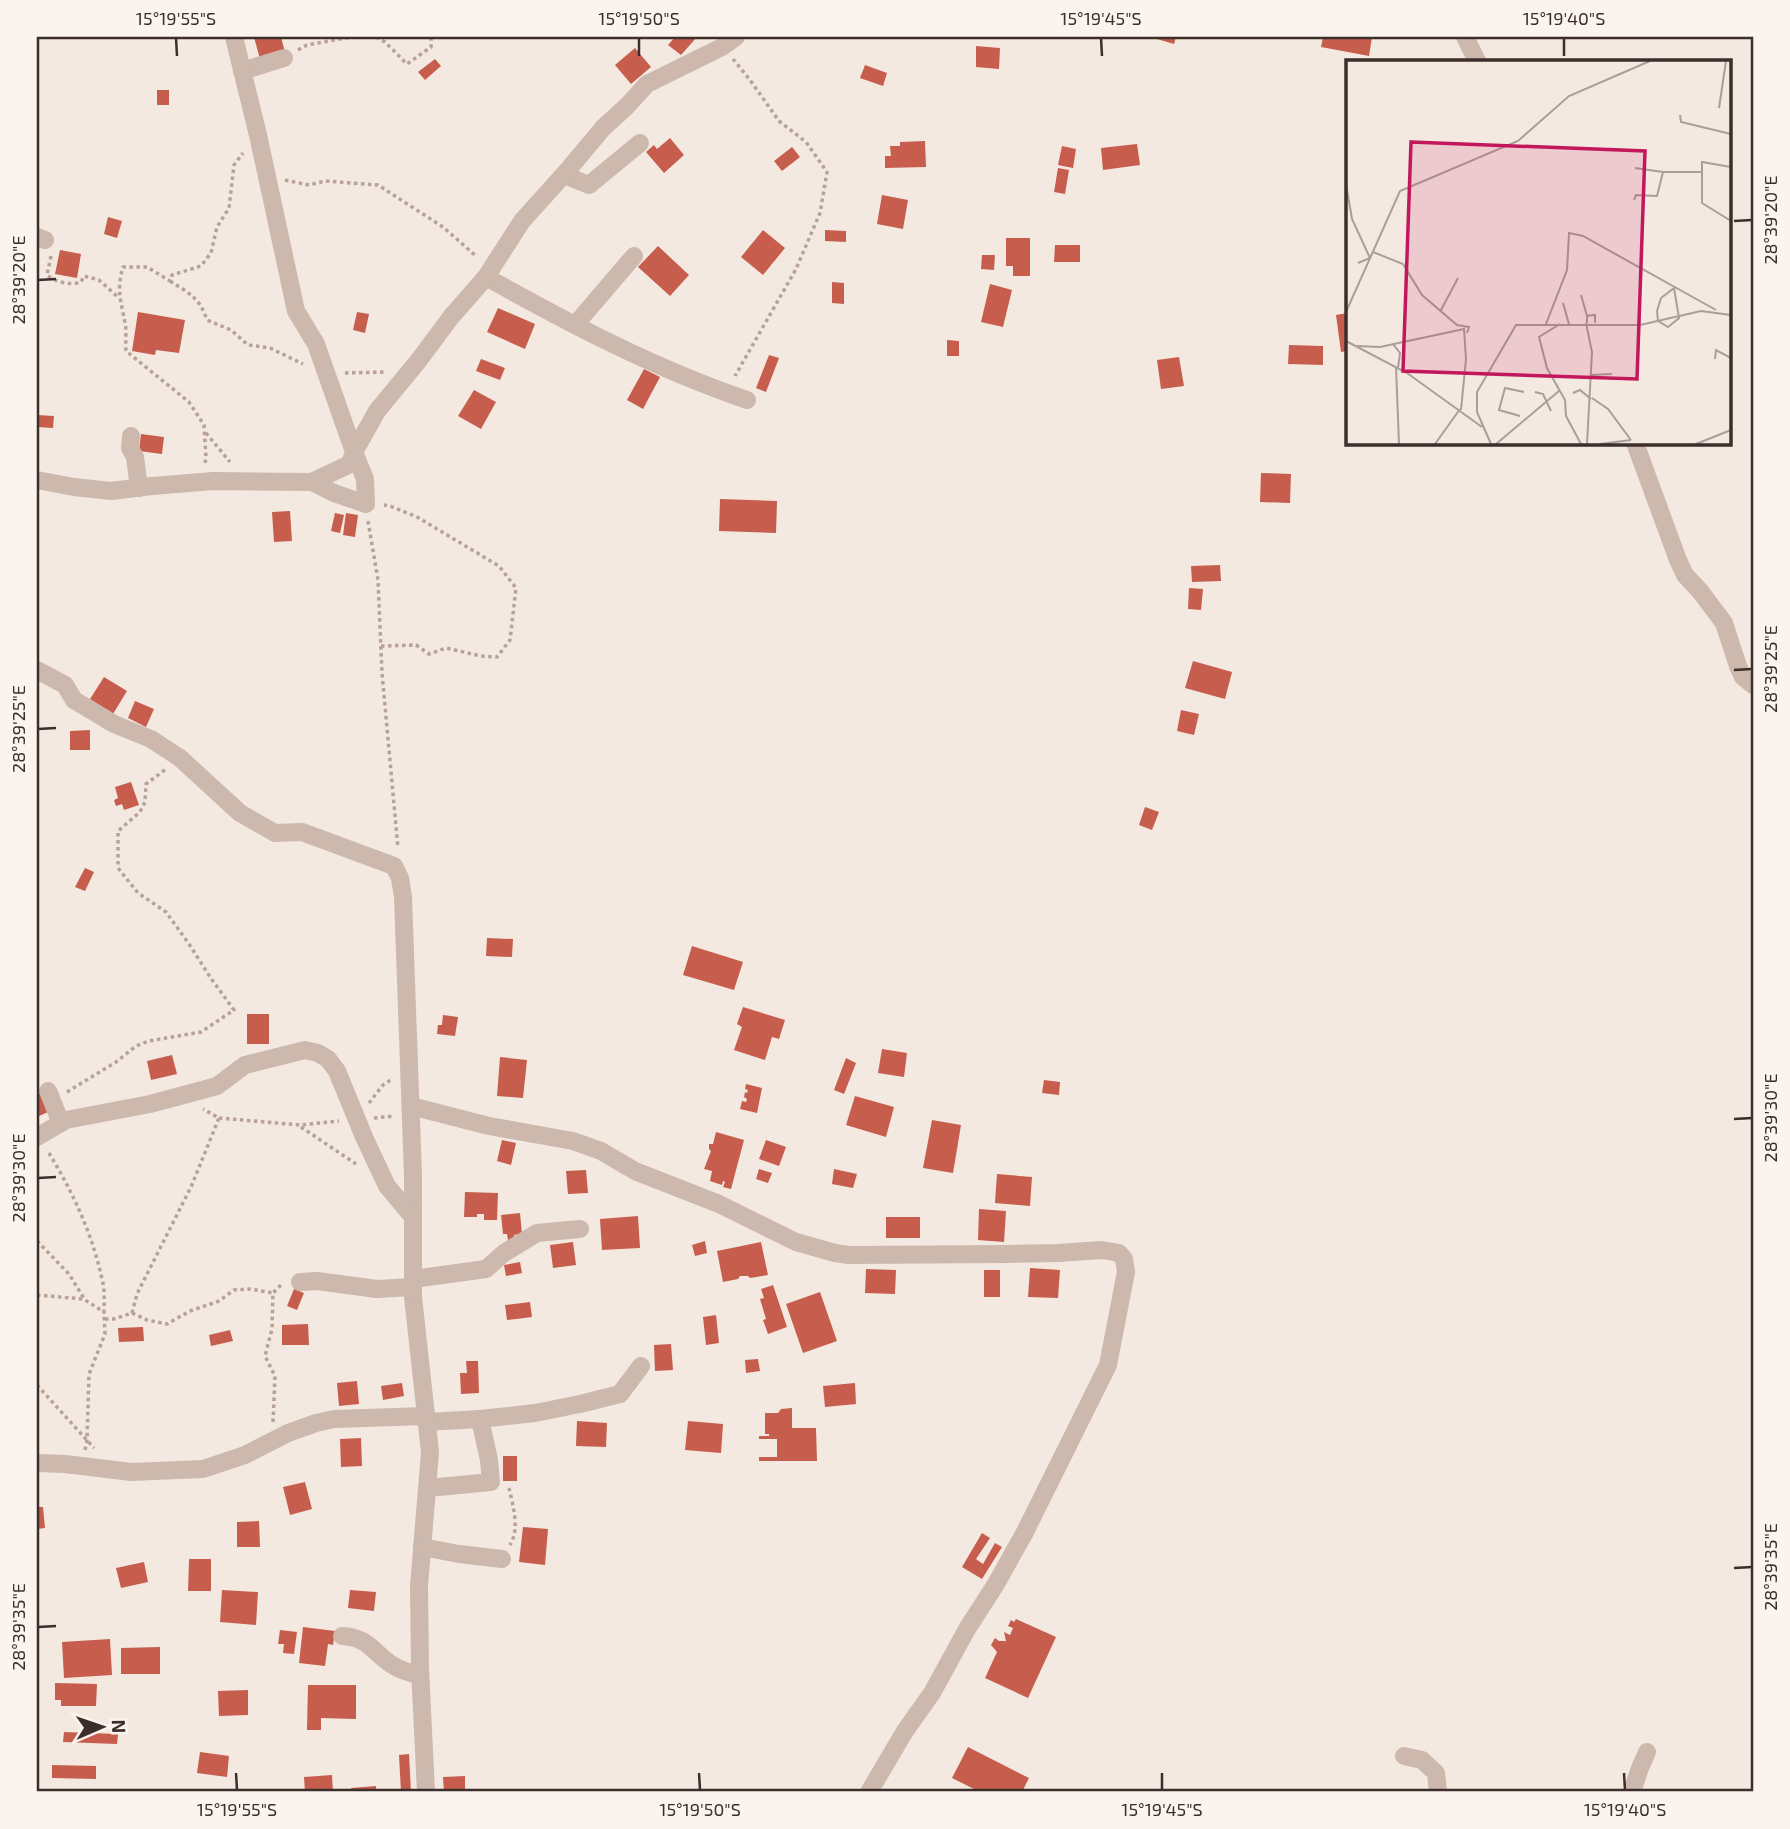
<svg xmlns="http://www.w3.org/2000/svg" width="1790" height="1829" viewBox="0 0 1790 1829" font-family="'Exo 2',sans-serif">
<style>
.building{fill:#c65d4d}
.lines{fill:none;stroke-linecap:round;stroke-linejoin:round}
.path{stroke:#b8a197;stroke-width:3.5;stroke-dasharray:3.5 3.5;stroke-linecap:butt}
.minor{stroke:#ccb8ad;stroke-width:18}
.ticks{fill:none;stroke:#3b2e2b;stroke-width:2.5}
.inset-road{fill:none;stroke:#aa9e98;stroke-width:2}
.view{fill:#c2185b;fill-opacity:0.15;stroke:#c2185b;stroke-width:3.5}
.inset-edge{fill:none;stroke:#3b2e2b;stroke-width:3.5}
.neatline{fill:none;stroke:#3b2e2b;stroke-width:2.5}
.ticks-label{font-size:18px;text-anchor:middle;fill:#3b2e2b}
</style>
<rect width="100%" height="100%" fill="#f4e9e1"/>
<g class="building">
<path d="M254,37H281L285,52L260,59Z"/>
<path d="M675,37H697L681,55L668,45Z"/>
<path d="M1150,37H1176L1174,44Z"/>
<path d="M1323,37H1372L1369,56L1321,47Z"/>
<path d="M976,46L1000,48L999,69L976,67Z"/>
<path d="M635,48L651,67L631,84L615,65Z"/>
<path d="M435,59L441,66L425,80L418,72Z"/>
<path d="M865,65L887,73L883,86L860,78Z"/>
<rect x="157" y="90" width="12" height="15"/>
<path d="M670,138L684,155L664,173L646,152L654,145L657,149Z"/>
<path d="M925,141L926,167L885,168V156H891L890,146H900V142Z"/>
<path d="M1137,144L1140,165L1103,170L1101,148Z"/>
<path d="M1062,146L1076,149L1073,168L1058,165Z"/>
<path d="M792,147L800,157L782,171L774,161Z"/>
<path d="M1058,168L1069,170L1065,194L1054,192Z"/>
<path d="M882,195L908,200L903,229L877,224Z"/>
<path d="M108,217L122,221L117,238L104,234Z"/>
<path d="M763,230L785,248L763,275L741,257Z"/>
<path d="M825,230L846,231V242L825,241Z"/>
<path d="M1006,238H1030V276H1013V266H1006Z"/>
<path d="M1055,245H1080V262H1054Z"/>
<path d="M658,246L689,275L670,296L638,267Z"/>
<path d="M60,250L81,254L77,278L55,274Z"/>
<path d="M982,255H995L994,270L981,269Z"/>
<path d="M832,282L844,283V304L832,303Z"/>
<path d="M990,284L1012,290L1003,327L981,322Z"/>
<path d="M498,308L535,324L525,349L487,332Z"/>
<path d="M138,312L185,320L179,353L156,350L155,355L132,351Z"/>
<path d="M357,312L369,314L365,333L353,330Z"/>
<path d="M1347,313V351L1341,352L1336,315Z"/>
<path d="M947,340L959,341V356H947Z"/>
<path d="M1289,345L1323,346V365L1288,364Z"/>
<path d="M769,355L779,358L766,392L756,388Z"/>
<path d="M1179,357L1184,386L1161,389L1157,360Z"/>
<path d="M481,359L505,368L500,380L476,371Z"/>
<path d="M644,369L660,377L643,409L627,400Z"/>
<path d="M474,390L496,402L481,429L458,416Z"/>
<path d="M37,415L54,416L53,428L37,427Z"/>
<path d="M141,434L164,437L162,454L139,451Z"/>
<path d="M1261,473L1291,474L1290,503L1260,502Z"/>
<path d="M720,499L777,501L776,533L719,531Z"/>
<path d="M290,511L292,541L274,542L272,512Z"/>
<path d="M335,513L344,515L340,533L331,531Z"/>
<path d="M346,513L358,515L355,537L343,535Z"/>
<path d="M1220,565L1221,581L1192,582L1191,566Z"/>
<path d="M1189,588L1203,589L1201,610L1188,609Z"/>
<path d="M1193,661L1232,672L1225,699L1185,688Z"/>
<path d="M104,677L127,691L113,714L90,699Z"/>
<path d="M135,701L154,709L146,727L128,718Z"/>
<path d="M1181,710L1199,714L1194,735L1177,731Z"/>
<path d="M90,730V750H70V731Z"/>
<path d="M131,782L139,805L124,810L122,804L116,806L114,800L118,798L115,787Z"/>
<path d="M1145,807L1159,812L1152,830L1139,825Z"/>
<path d="M85,868L94,872L85,891L75,887Z"/>
<path d="M487,938L513,939L512,957L486,956Z"/>
<path d="M692,946L743,962L734,990L683,975Z"/>
<path d="M743,1007L785,1020L779,1039L772,1037L765,1060L734,1050L742,1027L737,1024Z"/>
<rect x="247" y="1014" width="22" height="30"/>
<path d="M443,1015L458,1017L455,1036L437,1034L438,1025H442Z"/>
<path d="M882,1049L907,1053L904,1077L878,1073Z"/>
<path d="M172,1055L177,1074L151,1080L147,1061Z"/>
<path d="M500,1057L527,1060L523,1098L497,1096Z"/>
<path d="M846,1058L856,1063L844,1094L834,1090Z"/>
<path d="M1044,1080L1060,1082L1059,1095L1042,1093Z"/>
<path d="M746,1084L762,1088L757,1113L740,1109L742,1101L746,1102L747,1099L744,1097L745,1092L747,1093L748,1090L745,1089Z"/>
<path d="M40,1093L48,1112L37,1117V1095Z"/>
<path d="M855,1096L894,1107L886,1137L846,1125Z"/>
<path d="M932,1120L961,1125L953,1173L923,1168Z"/>
<path d="M716,1132L744,1140L731,1189L723,1187L725,1182L723,1181L722,1185L710,1181L712,1171L704,1169L711,1151L709,1149V1144H713Z"/>
<path d="M502,1140L516,1143L511,1165L497,1161Z"/>
<path d="M766,1140L786,1147L779,1166L759,1159Z"/>
<path d="M759,1169L772,1173L768,1183L756,1179Z"/>
<path d="M834,1169L857,1174L853,1188L832,1184Z"/>
<path d="M586,1170L588,1193L568,1194L566,1171Z"/>
<path d="M997,1174L1032,1177L1030,1206L995,1203Z"/>
<path d="M465,1192L498,1193L497,1220H484V1214H477V1217H464Z"/>
<path d="M979,1209L1006,1211L1004,1242L978,1240Z"/>
<path d="M520,1213L522,1234L514,1235V1239L508,1240L507,1234H503L501,1215Z"/>
<path d="M638,1216L640,1248L602,1250L600,1219Z"/>
<rect x="886" y="1217" width="34" height="21"/>
<path d="M705,1241L707,1253L695,1256L692,1245Z"/>
<path d="M573,1242L576,1265L553,1268L550,1245Z"/>
<path d="M761,1242L768,1275L750,1278L748,1276H740L738,1279L723,1282L717,1251Z"/>
<path d="M520,1262L522,1273L506,1276L504,1265Z"/>
<path d="M1030,1268L1060,1270L1058,1298L1028,1297Z"/>
<path d="M866,1269L896,1270L895,1294L865,1293Z"/>
<rect x="984" y="1270" width="16" height="27"/>
<path d="M773,1285L787,1327L768,1334L763,1320L766,1319L760,1299L764,1298L761,1289Z"/>
<path d="M294,1289L304,1293L297,1310L287,1306Z"/>
<path d="M820,1292L837,1341L803,1353L786,1304Z"/>
<path d="M530,1302L532,1317L507,1320L505,1305Z"/>
<path d="M716,1315L719,1343L706,1345L703,1317Z"/>
<path d="M308,1324L309,1345H282V1325Z"/>
<path d="M143,1327L144,1341L119,1342L118,1328Z"/>
<path d="M230,1330L233,1341L211,1346L209,1335Z"/>
<path d="M671,1344L673,1370L655,1371L654,1345Z"/>
<path d="M758,1359L760,1371L746,1373L745,1360Z"/>
<path d="M466,1361H478L479,1393L461,1394L460,1373H467Z"/>
<path d="M357,1381L359,1404L339,1406L337,1383Z"/>
<path d="M402,1383L404,1396L383,1400L381,1386Z"/>
<path d="M855,1383L856,1404L825,1407L823,1386Z"/>
<path d="M792,1408V1428H816L817,1461H759V1457H777V1439H759V1436H769V1434H765V1413H778L781,1409Z"/>
<path d="M577,1421L607,1423L606,1447L576,1446Z"/>
<path d="M688,1421L723,1424L721,1453L685,1450Z"/>
<path d="M361,1438L362,1466L341,1467L340,1439Z"/>
<rect x="503" y="1456" width="14" height="25"/>
<path d="M305,1482L312,1509L290,1515L283,1487Z"/>
<path d="M37,1507H43L45,1528L37,1529Z"/>
<path d="M259,1521L260,1547H237V1522Z"/>
<path d="M523,1527L548,1529L545,1565L519,1562Z"/>
<path d="M982,1533L990,1538L976,1559L983,1564L995,1543L1002,1547L982,1579L962,1567Z"/>
<path d="M189,1559H211V1591H188Z"/>
<path d="M144,1562L148,1582L121,1588L116,1568Z"/>
<path d="M222,1590L258,1592L256,1625L220,1622Z"/>
<path d="M350,1590L376,1592L374,1611L348,1608Z"/>
<path d="M1016,1619L1056,1637L1028,1698L985,1678L997,1652L991,1645L995,1638L999,1641H1006L1004,1632L1010,1635L1013,1628L1008,1626L1011,1620L1014,1622Z"/>
<path d="M303,1627L335,1631L333,1645L328,1644L325,1666L299,1663Z"/>
<path d="M280,1630L297,1632L294,1654L283,1653L284,1644H278Z"/>
<path d="M110,1639L112,1675L64,1678L62,1642Z"/>
<path d="M160,1647V1674H121V1648Z"/>
<path d="M55,1683L97,1684L96,1706H61V1700H55Z"/>
<path d="M308,1685H356V1719L321,1718V1730H307Z"/>
<path d="M248,1690V1715L219,1716L218,1691Z"/>
<path d="M64,1732L118,1734L117,1744L63,1742Z"/>
<path d="M968,1747L1029,1778L1022,1792H980L952,1778Z"/>
<path d="M200,1752L229,1756L227,1777L197,1773Z"/>
<path d="M409,1754L411,1792H401L399,1755Z"/>
<path d="M52,1765L96,1766V1779L52,1778Z"/>
<path d="M332,1775L333,1792H305L304,1777Z"/>
<path d="M465,1776V1792H444L443,1777Z"/>
<path d="M376,1786V1792H352L351,1788Z"/>
</g>
<g class="lines">
<g class="path">
<path d="M376,37L385,42L407,64L431,47V37"/>
<path d="M298,50L307,45L351,37"/>
<path d="M733,59L750,80L779,121L806,142L827,172L820,213L796,269L735,376"/>
<path d="M285,180L309,185L325,181L378,185L443,227L476,256"/>
<path d="M51,256L47,275C55,282 71,286 81,282L84,276L99,280L119,298"/>
<path d="M170,281C190,294 199,297 207,320L231,330L248,345L270,348L303,364"/>
<path d="M345,373L386,372"/>
<path d="M206,433L230,462"/>
<path d="M205,463L206,458L204,425L189,402L126,351C125,342 127,330 125,323C121,300 116,291 123,267H147L170,281L172,275L201,266L211,253L217,227L229,208L234,165L243,153"/>
<path d="M368,521L378,580L382,673L398,848"/>
<path d="M381,646L416,645L429,654L446,648L481,656L497,657L510,640L516,588L499,566L417,517L390,506L384,505"/>
<path d="M67,1092L116,1062L136,1046L149,1041L201,1032L234,1010L210,977L189,944L166,912L138,893L118,868V831L140,812L145,802L146,784L166,769"/>
<path d="M369,1103L383,1085L392,1079"/>
<path d="M219,1118L300,1125L339,1121"/>
<path d="M374,1118L395,1116"/>
<path d="M301,1127L356,1164"/>
<path d="M37,1241L69,1274L85,1300L104,1312C104,1301 105,1290 102,1279C92,1233 72,1190 47,1150"/>
<path d="M37,1295L83,1299"/>
<path d="M132,1313L147,1320L167,1324L190,1311L219,1301L234,1290L250,1289L273,1293"/>
<path d="M105,1319H114L132,1313L137,1294L191,1187L219,1118L203,1109"/>
<path d="M37,1385L94,1448"/>
<path d="M273,1422L275,1376L265,1356L272,1329L273,1293L283,1283"/>
<path d="M85,1450L87,1441L89,1374L105,1334L104,1312"/>
<path d="M509,1488C513,1505 520,1529 510,1545"/>
</g>
<g class="minor">
<path d="M1465,37L1477,61"/>
<path d="M242,71L284,58"/>
<path d="M564,175L589,185L640,143"/>
<path d="M37,237L45,240"/>
<path d="M486,277C570,324 656,369 747,400"/>
<path d="M575,325L634,256"/>
<path d="M131,436L130,448L135,457L139,488"/>
<path d="M1635,443L1678,560L1685,575L1700,591L1724,623L1738,666L1743,677L1753,685"/>
<path d="M37,480L74,487L111,491L152,486L213,481L312,482L350,464L354,452L316,344L296,311L258,135L234,37"/>
<path d="M312,482L334,493L366,504L365,479L354,452L377,411L419,360L451,317L486,277L522,221L567,171L603,128L627,106L647,84L722,47L736,37"/>
<path d="M37,670L65,685L74,700L114,724L151,739L180,758L240,813L275,833L302,832L394,866L400,878L403,897L413,1176V1297L430,1452L419,1586L420,1668L426,1792"/>
<path d="M48,1091L61,1123"/>
<path d="M411,1106L489,1126L573,1141L601,1151L635,1171L719,1204L796,1242L835,1253L849,1255L1009,1254L1058,1253L1102,1250L1119,1253L1124,1259L1126,1272L1108,1365L1025,1532L996,1584L967,1629L932,1693L905,1731L869,1792"/>
<path d="M37,1137L66,1120L150,1104L217,1086L245,1065L305,1050L318,1053L328,1059L337,1071L364,1137L387,1186L413,1217"/>
<path d="M413,1279L486,1269L504,1253L537,1233L580,1229"/>
<path d="M300,1282L317,1281L377,1289L413,1287"/>
<path d="M480,1419L535,1413L580,1404L620,1394L641,1366"/>
<path d="M426,1422L480,1419L489,1460L491,1482L428,1488"/>
<path d="M37,1463L65,1464L131,1472L203,1469L245,1455L288,1433L316,1423L334,1419L425,1416"/>
<path d="M422,1547L459,1554L502,1559"/>
<path d="M342,1636C369,1637 374,1654 394,1666C402,1671 412,1673 420,1676"/>
<path d="M1404,1756L1422,1760L1436,1773L1438,1792"/>
<path d="M1632,1792L1640,1768L1647,1752"/>
</g>
</g>
<path class="ticks" d="M176,38L177,56M639,38V56M1101,38L1102,56M1564,38V56M1734,221L1752,220M38,280L56,279M1734,670L1752,669M38,729L56,728M1734,1119L1752,1118M38,1178L56,1177M1734,1568L1752,1567M38,1627L56,1626M236,1773L237,1790M699,1773L700,1790M1162,1773V1790M1624,1773L1625,1790"/>
<g transform="translate(1346 60)">
<rect width="385" height="385" fill="#f4e9e1"/>
<path class="inset-road" d="M373,48L380,1M334,55L335,62L385,74M385,107L356,102V143L385,161M289,108L317,112M0,124L6,159L24,198L12,203M288,140L290,135L311,136L317,112H356M27,192L57,204L76,235L111,265L123,267L121,273M328,228L333,258L322,267L312,261L311,251L315,238ZM235,235L241,256M217,243L223,264M95,250L112,218M0,252L54,131L172,81L223,36L304,1M240,263L246,292L241,384M241,263V256L249,255V263M200,264L221,210L223,173L237,176L370,250M214,264L193,277L201,308L219,340L220,356L235,384M0,281L61,313L136,367M47,284L54,293L52,308M11,286L34,287L118,269L120,299L115,350M369,299L370,290L385,298M50,307L53,384M244,315L266,314M189,332L197,334L205,351M227,333L234,330L245,339M246,338L262,349L285,380M174,356L153,350L159,328L178,332M89,384L114,349M145,384L131,352V332L170,265H294L355,251L385,255M150,384L213,331M254,384L285,380M350,384L385,370"/>
<path class="view" d="M65,82L299,91L291,319L57,311Z"/>
<rect width="385" height="385" class="inset-edge"/>
</g>
<rect width="1790" height="1829" fill="none" stroke="#fbf4ee" stroke-width="77"/>
<g transform="translate(102 1727) rotate(88)" stroke="#fbf4ee" stroke-width="5" paint-order="stroke">
<path d="M0-5L12 26L0 18L-12 26Z" fill="#3b2e2b"/>
<text y="-10" font-size="19" font-weight="bold" text-anchor="middle" fill="#3b2e2b">N</text>
</g>
<rect x="38" y="38" width="1714" height="1752" class="neatline"/>
<g class="ticks-label">
<text x="176" y="25">15°19'55"S</text>
<text x="639" y="25">15°19'50"S</text>
<text x="1101" y="25">15°19'45"S</text>
<text x="1564" y="25">15°19'40"S</text>
<text transform="translate(1771 220) rotate(-90)" y="6">28°39'20"E</text>
<text transform="translate(19 280) rotate(-90)" y="6">28°39'20"E</text>
<text transform="translate(1771 669) rotate(-90)" y="6">28°39'25"E</text>
<text transform="translate(19 729) rotate(-90)" y="6">28°39'25"E</text>
<text transform="translate(1771 1118) rotate(-90)" y="6">28°39'30"E</text>
<text transform="translate(19 1178) rotate(-90)" y="6">28°39'30"E</text>
<text transform="translate(1771 1567) rotate(-90)" y="6">28°39'35"E</text>
<text transform="translate(19 1627) rotate(-90)" y="6">28°39'35"E</text>
<text x="237" y="1816">15°19'55"S</text>
<text x="700" y="1816">15°19'50"S</text>
<text x="1162" y="1816">15°19'45"S</text>
<text x="1625" y="1816">15°19'40"S</text>
</g>
</svg>
